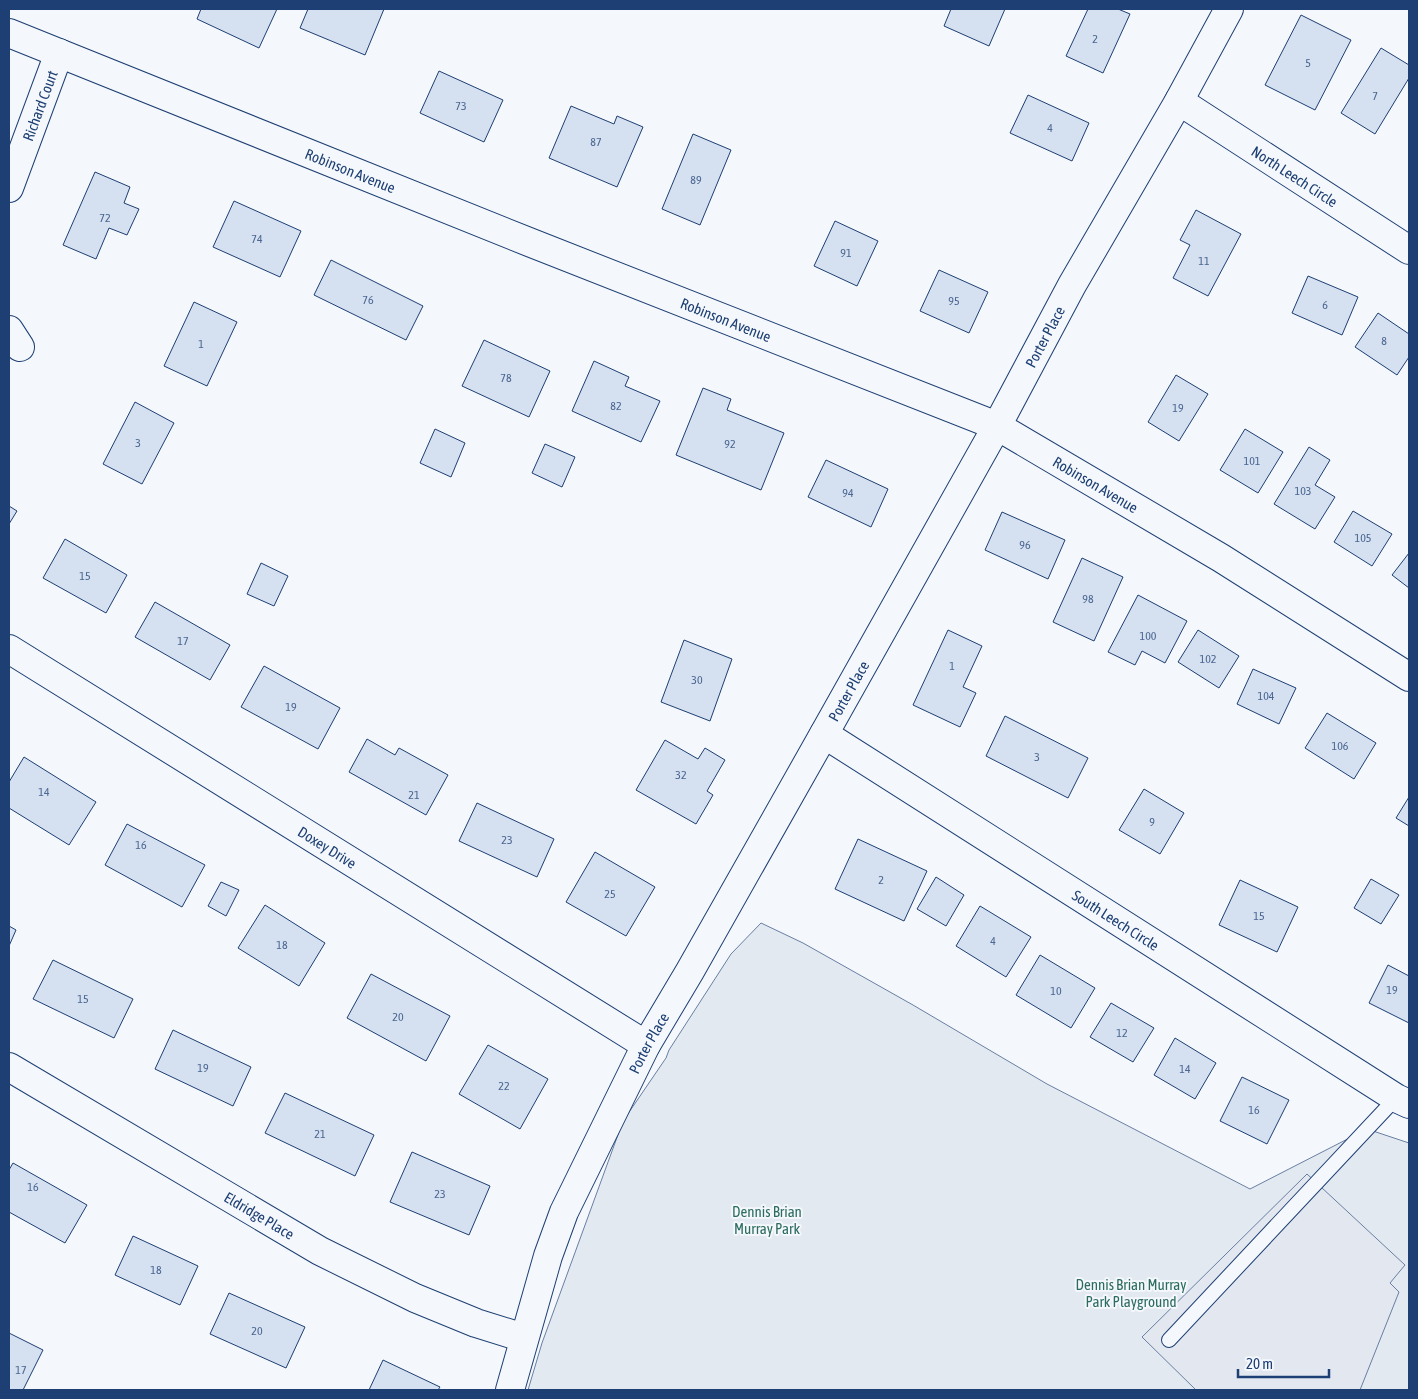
<svg xmlns="http://www.w3.org/2000/svg" width="1418" height="1399" viewBox="0 0 1418 1399" font-family="'Asap Condensed',sans-serif">
<style>
.green{fill:#e3e9f0;stroke:#687fa3}
.parking{fill:#e3e8f0;stroke:#687fa3}
.building{fill:#d5e0f0;stroke:#1d3f73}
.lines{fill:none;stroke-linecap:round;stroke-linejoin:round}
.lane-casing{stroke:#1d3f73;stroke-width:16}
.street-casing{stroke:#1d3f73;stroke-width:30}
.lane{stroke:#f4f7fb;stroke-width:14}
.street{stroke:#f4f7fb;stroke-width:28}
.labels{text-anchor:middle;dominant-baseline:central;stroke-width:4;stroke-linejoin:round;paint-order:stroke}
.number-label{font-size:12px;fill:#4b6792}
.street-label{font-size:15px;fill:#1d3f73;stroke:#f4f7fb}
.park-label{font-size:15px;fill:#2c6c60;stroke:#f4f7fb}
</style>
<rect width="100%" height="100%" fill="#f4f7fb"/>
<path class="green" d="M761,923L803,943L913,1005L1047,1084L1250,1189L1367,1129L1409,1143V1390H528L542,1343L623,1121L666,1058L669,1050L731,954Z"/>
<path class="parking" d="M1307,1174L1405,1265L1390,1283L1399,1292L1360,1390H1196L1142,1337Z"/>
<g class="building">
<path d="M201,9H277L259,48L197,19Z"/>
<path d="M308,9H384L365,55L300,28Z"/>
<path d="M951,9H1005L989,46L944,26Z"/>
<path d="M1088,9H1118L1130,14L1103,73L1066,56Z"/>
<path d="M1301,15L1351,40L1315,110L1265,85Z"/>
<path d="M1381,48L1409,65V78L1375,134L1341,113Z"/>
<path d="M439,71L503,100L484,142L420,113Z"/>
<path d="M1028,95L1089,123L1072,161L1010,133Z"/>
<path d="M571,106L614,124L617,116L643,127L617,187L549,158Z"/>
<path d="M693,134L731,150L700,225L662,209Z"/>
<path d="M95,172L130,187L124,203L139,209L127,235L109,228L96,259L63,245Z"/>
<path d="M234,201L301,231L280,277L213,247Z"/>
<path d="M1196,210L1241,234L1208,296L1173,278L1190,245L1180,240Z"/>
<path d="M835,221L878,241L857,286L814,266Z"/>
<path d="M331,260L423,306L406,340L314,295Z"/>
<path d="M939,270L988,292L969,333L920,311Z"/>
<path d="M1308,276L1358,297L1342,335L1292,313Z"/>
<path d="M194,302L237,322L207,386L164,366Z"/>
<path d="M1378,313L1409,334V357L1397,375L1355,347Z"/>
<path d="M484,340L550,371L529,417L462,386Z"/>
<path d="M594,361L629,377L625,386L660,401L641,442L572,411Z"/>
<path d="M1176,375L1208,394L1179,441L1148,422Z"/>
<path d="M703,388L731,399L727,410L784,433L761,490L676,455Z"/>
<path d="M135,402L174,423L142,484L103,464Z"/>
<path d="M435,429L465,443L451,477L420,463Z"/>
<path d="M1245,429L1283,452L1258,493L1220,470Z"/>
<path d="M545,444L575,457L562,487L532,473Z"/>
<path d="M1309,447L1330,460L1315,485L1335,497L1315,529L1274,504Z"/>
<path d="M826,460L888,489L871,527L808,497Z"/>
<path d="M9,506L17,511L9,524Z"/>
<path d="M1353,511L1392,534L1372,566L1334,542Z"/>
<path d="M1002,512L1065,540L1048,579L985,550Z"/>
<path d="M65,539L127,575L106,613L43,578Z"/>
<path d="M1409,553V588L1392,575Z"/>
<path d="M1082,558L1123,577L1094,641L1053,622Z"/>
<path d="M261,563L288,576L274,606L247,594Z"/>
<path d="M1138,595L1187,621L1165,663L1142,651L1135,665L1108,652Z"/>
<path d="M155,602L230,645L210,680L135,637Z"/>
<path d="M948,630L982,646L963,687L976,693L960,727L913,705Z"/>
<path d="M1198,630L1239,656L1219,688L1178,662Z"/>
<path d="M684,640L732,659L710,721L661,702Z"/>
<path d="M264,666L340,708L318,749L241,707Z"/>
<path d="M1253,669L1296,688L1279,724L1237,704Z"/>
<path d="M1327,713L1376,743L1354,779L1305,748Z"/>
<path d="M1005,716L1088,758L1068,798L986,756Z"/>
<path d="M367,739L395,755L399,748L448,775L426,815L349,772Z"/>
<path d="M665,740L698,759L705,748L725,760L707,791L713,795L696,824L636,790Z"/>
<path d="M24,757L96,802L69,845L9,808V782Z"/>
<path d="M1144,789L1184,813L1160,854L1119,830Z"/>
<path d="M1409,797V826L1396,818Z"/>
<path d="M477,803L554,839L537,877L459,841Z"/>
<path d="M127,824L205,865L182,907L105,865Z"/>
<path d="M858,839L927,871L904,921L835,889Z"/>
<path d="M595,852L655,887L626,936L566,902Z"/>
<path d="M936,877L964,895L946,926L917,909Z"/>
<path d="M1371,879L1399,895L1381,924L1354,908Z"/>
<path d="M1240,880L1298,907L1277,952L1219,925Z"/>
<path d="M221,882L239,890L226,916L208,906Z"/>
<path d="M265,905L325,943L299,986L238,948Z"/>
<path d="M980,906L1031,937L1006,977L956,946Z"/>
<path d="M9,926L16,930L9,946Z"/>
<path d="M1040,955L1095,988L1071,1028L1016,995Z"/>
<path d="M53,960L133,999L114,1038L33,999Z"/>
<path d="M1388,965L1409,976V1023L1369,1003Z"/>
<path d="M371,974L450,1016L426,1061L347,1018Z"/>
<path d="M1111,1003L1154,1028L1133,1062L1090,1037Z"/>
<path d="M173,1030L251,1067L233,1106L155,1069Z"/>
<path d="M1175,1038L1216,1063L1195,1099L1154,1075Z"/>
<path d="M488,1045L548,1079L520,1129L459,1094Z"/>
<path d="M1242,1077L1289,1100L1267,1144L1220,1121Z"/>
<path d="M285,1093L374,1135L355,1176L265,1133Z"/>
<path d="M412,1152L490,1186L469,1235L390,1202Z"/>
<path d="M13,1163L87,1205L65,1243L9,1212V1170Z"/>
<path d="M133,1236L198,1266L180,1305L115,1275Z"/>
<path d="M229,1293L305,1327L286,1368L210,1334Z"/>
<path d="M9,1333L43,1350L23,1390H9Z"/>
<path d="M383,1360L440,1387L438,1390H369Z"/>
</g>
<g class="lines">
<defs>
<path id="lane" d="M1169,1340L1396,1098"/>
<g id="street">
<path id="s1" d="M9,33L529,242L997,426L1221,558L1409,677"/>
<path id="s2" d="M1179,101L1409,250"/>
<path id="s3" d="M9,188L59,53"/>
<path d="M9,330L20,347"/>
<path id="s4" d="M9,649L646,1045"/>
<path id="s5" d="M824,734L1396,1098L1409,1104"/>
<path id="s6" d="M9,1067L320,1251L415,1298L476,1323L524,1338"/>
<path id="s7" d="M510,1390L548,1256L564,1212L646,1045L690,971L824,734L997,426L1072,285L1179,101L1229,9"/>
</g>
</defs>
<use href="#lane" class="lane-casing"/>
<use href="#street" class="street-casing"/>
<use href="#lane" class="lane"/>
<use href="#street" class="street"/>
</g>
<g class="labels">
<g class="number-label">
<text x="1095" y="39">2</text>
<text x="1308" y="63">5</text>
<text x="1375" y="96">7</text>
<text x="461" y="106">73</text>
<text x="1050" y="128">4</text>
<text x="596" y="142">87</text>
<text x="696" y="180">89</text>
<text x="105" y="218">72</text>
<text x="257" y="239">74</text>
<text x="846" y="253">91</text>
<text x="1204" y="261">11</text>
<text x="368" y="300">76</text>
<text x="954" y="301">95</text>
<text x="1325" y="305">6</text>
<text x="1384" y="341">8</text>
<text x="201" y="344">1</text>
<text x="506" y="378">78</text>
<text x="616" y="406">82</text>
<text x="1178" y="408">19</text>
<text x="138" y="443">3</text>
<text x="730" y="444">92</text>
<text x="1252" y="461">101</text>
<text x="1303" y="491">103</text>
<text x="848" y="493">94</text>
<text x="1363" y="538">105</text>
<text x="1025" y="545">96</text>
<text x="85" y="576">15</text>
<text x="1088" y="599">98</text>
<text x="1148" y="636">100</text>
<text x="183" y="641">17</text>
<text x="1208" y="659">102</text>
<text x="952" y="666">1</text>
<text x="697" y="680">30</text>
<text x="1266" y="696">104</text>
<text x="291" y="707">19</text>
<text x="1340" y="746">106</text>
<text x="1037" y="757">3</text>
<text x="681" y="775">32</text>
<text x="44" y="792">14</text>
<text x="414" y="795">21</text>
<text x="1152" y="822">9</text>
<text x="507" y="840">23</text>
<text x="141" y="845">16</text>
<text x="881" y="880">2</text>
<text x="610" y="894">25</text>
<text x="1259" y="916">15</text>
<text x="993" y="941">4</text>
<text x="282" y="945">18</text>
<text x="1392" y="990">19</text>
<text x="1056" y="991">10</text>
<text x="83" y="999">15</text>
<text x="398" y="1017">20</text>
<text x="1122" y="1033">12</text>
<text x="203" y="1068">19</text>
<text x="1185" y="1069">14</text>
<text x="504" y="1086">22</text>
<text x="1254" y="1110">16</text>
<text x="320" y="1134">21</text>
<text x="33" y="1187">16</text>
<text x="440" y="1194">23</text>
<text x="156" y="1270">18</text>
<text x="257" y="1331">20</text>
<text x="21" y="1370">17</text>
</g>
<g class="street-label">
<text stroke="none"><textPath href="#s3" startOffset="88">Richard Court</textPath></text>
<text stroke="none"><textPath href="#s1" startOffset="368">Robinson Avenue</textPath></text>
<text stroke="none"><textPath href="#s2" startOffset="138">North Leech Circle</textPath></text>
<text stroke="none"><textPath href="#s1" startOffset="772">Robinson Avenue</textPath></text>
<text stroke="none"><textPath href="#s7" startOffset="1185">Porter Place</textPath></text>
<text stroke="none"><textPath href="#s1" startOffset="1178">Robinson Avenue</textPath></text>
<text stroke="none"><textPath href="#s7" startOffset="780">Porter Place</textPath></text>
<text stroke="none"><textPath href="#s4" startOffset="375">Doxey Drive</textPath></text>
<text stroke="none"><textPath href="#s5" startOffset="346">South Leech Circle</textPath></text>
<text stroke="none"><textPath href="#s7" startOffset="375">Porter Place</textPath></text>
<text stroke="none"><textPath href="#s6" startOffset="291">Eldridge Place</textPath></text>
</g>
<g class="park-label">
<text x="767" y="1211">Dennis Brian<tspan x="767" dy="17">Murray Park</tspan></text>
<text x="1131" y="1284">Dennis Brian Murray<tspan x="1131" dy="17">Park Playground</tspan></text>
</g>
</g>
<rect width="1418" height="1399" fill="none" stroke="#1d3f73" stroke-width="20"/>
<path d="M1238 1369v8h91v-8" fill="none" stroke="#1d3f73" stroke-width="2.5"/>
<text x="1246" y="1369" font-size="15" fill="#1d3f73" stroke="#f4f7fb" stroke-width="4" paint-order="stroke">20 m</text>
</svg>
